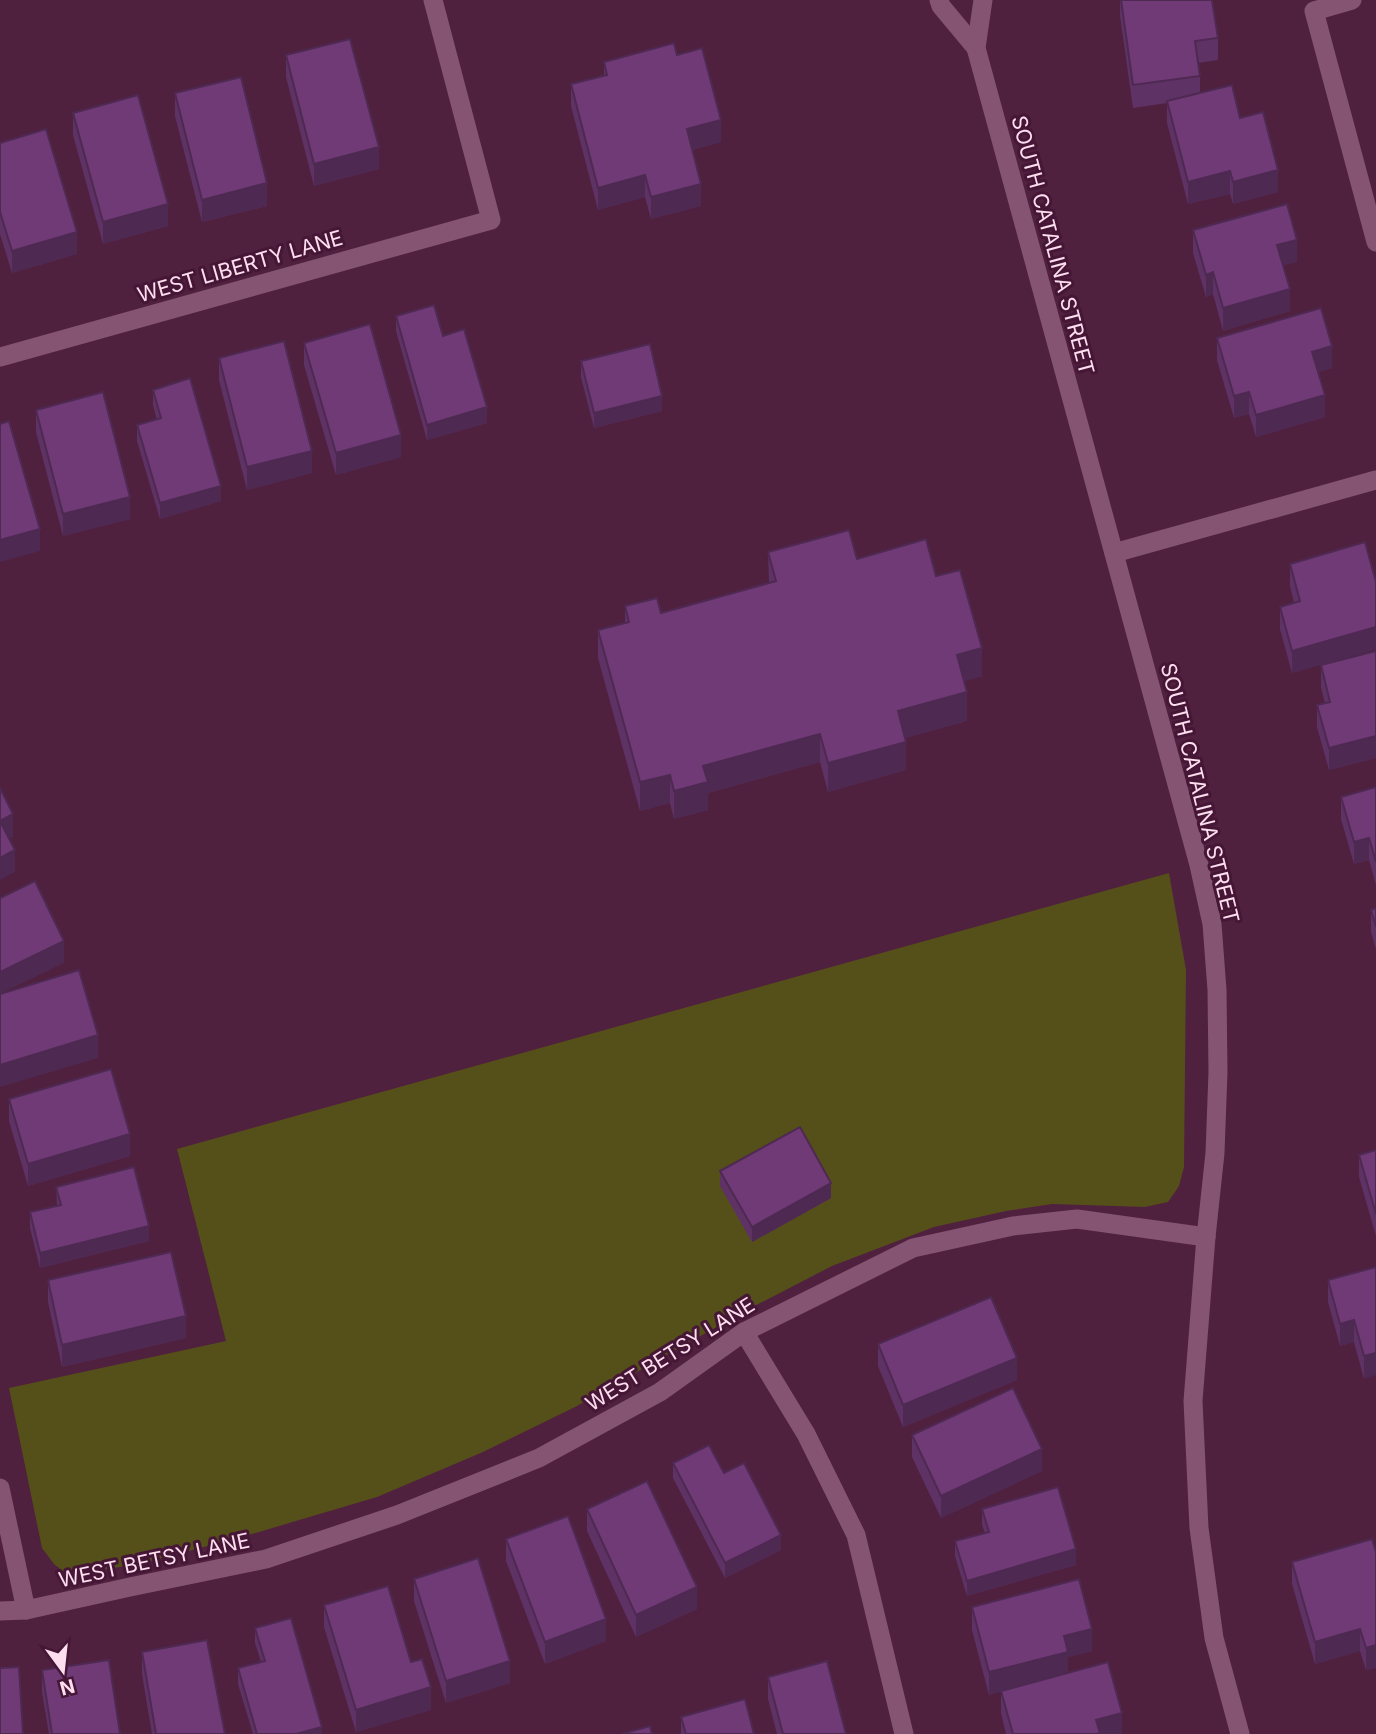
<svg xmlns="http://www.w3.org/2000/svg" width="1376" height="1734" viewBox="0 0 1376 1734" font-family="Inter,sans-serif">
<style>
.green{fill:#554f1a}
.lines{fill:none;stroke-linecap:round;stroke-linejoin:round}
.minor{stroke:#855472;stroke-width:19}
.tertiary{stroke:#855472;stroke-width:19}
.wall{fill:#5f3265}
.shaded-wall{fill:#4e2952}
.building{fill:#6f3a75;stroke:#4e2952;stroke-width:2}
.labels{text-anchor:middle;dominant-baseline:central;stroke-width:6;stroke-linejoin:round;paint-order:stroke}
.street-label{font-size:21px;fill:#fddeef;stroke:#451635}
</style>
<rect width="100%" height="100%" fill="#50203f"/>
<path class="green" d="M1169,873L1186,970L1184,1167L1179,1186L1168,1202L1145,1207L1052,1204L1006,1211L934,1227L832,1266L741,1313L577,1406L483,1452L377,1497L242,1537L139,1564L68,1575L54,1564L42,1548L9,1388L226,1341L177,1149Z"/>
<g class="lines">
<g class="minor">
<path d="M1352,0L1314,11L1376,242"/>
<path d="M0,357L491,220L433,0"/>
<path d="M1114,553L1376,480"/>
<path d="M744,1332L806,1434L856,1535L904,1734"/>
<path d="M0,1488L26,1610"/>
<path d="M0,1611L26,1610L130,1587L266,1559L397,1515L539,1458L660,1392L744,1332L913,1248L1013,1226L1077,1219L1206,1237"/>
</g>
<g class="tertiary">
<path d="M939,0L941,6L976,48"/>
<path d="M983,0L976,48L1199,865L1212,924L1217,990L1218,1072L1215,1153L1206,1237L1193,1401L1199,1528L1214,1638L1240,1734"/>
</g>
</g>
<g class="wall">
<path d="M1120,0H1212L1218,38V60L1198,63L1200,76V93L1240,118L1278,192L1233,204L1230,194L1188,204L1167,123V103L1133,108L1120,16Z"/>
<path d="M286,55L379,169L314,186L286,77Z"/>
<path d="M677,55L721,142L692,150L701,206L651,219L645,197L598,210L571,106V84L604,75V62Z"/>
<path d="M175,93L267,206L202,222L175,116Z"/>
<path d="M73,113L168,226L103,244L73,135Z"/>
<path d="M0,143L77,254L12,273L0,234Z"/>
<path d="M1193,230L1297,262L1283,265L1290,311L1223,331L1213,294L1206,297L1193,253Z"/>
<path d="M396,316L443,336L487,423L427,440L396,331Z"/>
<path d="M1217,338L1332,368L1318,372L1325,417L1256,437L1249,414L1234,418L1217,360Z"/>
<path d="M304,343L401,457L336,475L304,365Z"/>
<path d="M219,358L312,473L247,490L219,380Z"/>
<path d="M581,361L662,411L594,428L581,377Z"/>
<path d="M153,390L221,501L160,519L137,441V425L157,420L153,405Z"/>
<path d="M36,410L130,519L63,536L36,432Z"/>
<path d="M768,552L857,559L936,576L982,676L964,681L967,721L905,738L906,770L828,792L820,762L708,793V810L674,819L670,803L640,811L598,658V630L625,623V606L661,613L769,583Z"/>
<path d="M1290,564L1376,649L1292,673L1280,629V607L1294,603L1290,586Z"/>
<path d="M1376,651V758L1329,770L1317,727V705L1325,703L1321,688V665Z"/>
<path d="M1376,787V885L1369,860L1354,864L1341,819V797Z"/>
<path d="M1376,908V949L1371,932V910Z"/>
<path d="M9,1099L130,1156L28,1186L9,1121Z"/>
<path d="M1376,1150V1236L1359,1177V1155Z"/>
<path d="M720,1171L831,1198L752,1242L720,1186Z"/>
<path d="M56,1187L149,1241L40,1268L30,1228V1212L57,1206Z"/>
<path d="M1376,1267L1364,1379L1354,1342L1340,1346L1328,1302V1280Z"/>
<path d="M48,1280L186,1338L62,1367L48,1302Z"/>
<path d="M878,1344L1017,1380L903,1427L878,1366Z"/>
<path d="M912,1435L1042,1471L941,1518L912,1457Z"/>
<path d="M673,1463L724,1473L781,1550L725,1578L673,1478Z"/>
<path d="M587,1509L697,1609L636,1637L587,1531Z"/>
<path d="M982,1509L1076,1565L967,1596L955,1556V1541L985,1533L982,1525Z"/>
<path d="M506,1539L606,1641L545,1664L506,1561Z"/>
<path d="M1376,1552V1668L1366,1670L1360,1651L1315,1664L1292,1584V1562Z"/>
<path d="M414,1579L510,1683L446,1703L414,1601Z"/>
<path d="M324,1605L411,1662L431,1710L356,1732L324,1627Z"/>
<path d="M972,1607L1092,1651L1068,1657V1673L1122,1734H1006L1001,1713V1691L989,1695L972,1630Z"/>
<path d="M255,1628L322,1734H253L238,1684V1668L261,1662L255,1643Z"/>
<path d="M142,1652L225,1734H152L142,1674Z"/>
<path d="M42,1670L120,1734H49L42,1692Z"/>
<path d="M768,1677L846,1734H777L768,1699Z"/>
<path d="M681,1717L754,1734H681Z"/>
</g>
<g class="shaded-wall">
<path d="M721,120V142L687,151V129Z"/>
<path d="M379,147V169L314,186V164Z"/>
<path d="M1278,170V192L1233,204V182Z"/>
<path d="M1230,171V194L1188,204V182Z"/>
<path d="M645,175V197L598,210V188Z"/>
<path d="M267,183V206L202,222V200Z"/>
<path d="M701,184V206L651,219V197Z"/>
<path d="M168,204V226L103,244V222Z"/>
<path d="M77,232V254L12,273V251Z"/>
<path d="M1297,240V262L1277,267V245Z"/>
<path d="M1213,272V294L1206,297V275Z"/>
<path d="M1290,289V311L1223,331V308Z"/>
<path d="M1332,346V368L1312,374V352Z"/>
<path d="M1249,392V414L1234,418V396Z"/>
<path d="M1325,395V417L1256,437V415Z"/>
<path d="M662,396V411L594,428V413Z"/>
<path d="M487,407V423L427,440V425Z"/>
<path d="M401,435V457L336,475V453Z"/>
<path d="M312,451V473L247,490V467Z"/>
<path d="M221,486V501L160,519V503Z"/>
<path d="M130,497V519L63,536V514Z"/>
<path d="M40,529V551L0,562V540Z"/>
<path d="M1376,627V649L1292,673V651Z"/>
<path d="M982,648V676L957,683V655Z"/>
<path d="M967,692V721L898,740V711Z"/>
<path d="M820,734V762L708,793V810L674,819V791L703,766Z"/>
<path d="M1376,736V758L1329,770V748Z"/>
<path d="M906,742V770L828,792V763Z"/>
<path d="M670,775V803L640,811V782Z"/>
<path d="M13,814V837L0,843V821Z"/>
<path d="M1369,838V860L1354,864V842Z"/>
<path d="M15,850V872L0,880V858Z"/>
<path d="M64,941V963L0,994V972Z"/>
<path d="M98,1035V1058L0,1087V1065Z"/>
<path d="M130,1134V1156L28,1186V1164Z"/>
<path d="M831,1183V1198L752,1242V1227Z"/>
<path d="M149,1226V1241L40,1268V1253Z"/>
<path d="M186,1316V1338L62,1367V1345Z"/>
<path d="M1354,1320V1342L1340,1346V1324Z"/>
<path d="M1376,1353V1375L1364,1379V1356Z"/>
<path d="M1017,1358V1380L903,1427V1405Z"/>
<path d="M1042,1449V1471L941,1518V1496Z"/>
<path d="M781,1535V1550L725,1578V1563Z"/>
<path d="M1076,1549V1565L967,1596V1581Z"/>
<path d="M697,1587V1609L636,1637V1615Z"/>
<path d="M606,1619V1641L545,1664V1642Z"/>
<path d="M1092,1629V1651L1068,1657V1674L989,1695V1672L1064,1636Z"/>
<path d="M1360,1629V1651L1315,1664V1642Z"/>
<path d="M1376,1645V1668L1366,1670V1648Z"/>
<path d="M510,1661V1683L446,1703V1681Z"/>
<path d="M431,1687V1710L356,1732V1710Z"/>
<path d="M1122,1713V1734H1096V1720Z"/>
<path d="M322,1727V1734H296Z"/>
</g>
<g class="building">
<path d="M1121,0H1212L1218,38L1195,41L1200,76L1133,85Z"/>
<path d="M350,39L379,147L314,164L286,55Z"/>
<path d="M674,43L677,55L702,48L721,120L687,129L701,184L651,197L645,175L598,188L571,84L607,75L604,62Z"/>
<path d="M241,77L267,183L202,200L175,93Z"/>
<path d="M1232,85L1240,118L1263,112L1278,170L1233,182L1230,171L1188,182L1167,101Z"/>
<path d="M138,95L168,204L103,222L73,113Z"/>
<path d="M46,129L77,232L12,251L0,212V143Z"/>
<path d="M1287,204L1297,240L1277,245L1290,289L1223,308L1213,272L1206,275L1193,230Z"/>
<path d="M434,305L443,336L464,329L487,407L427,425L396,316Z"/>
<path d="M1321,308L1332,346L1312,352L1325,395L1256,415L1249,392L1234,396L1217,338Z"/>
<path d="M370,324L401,435L336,453L304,343Z"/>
<path d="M284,341L312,451L247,467L219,358Z"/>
<path d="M650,344L662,396L594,413L581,361Z"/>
<path d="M190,378L221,486L160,503L137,425L161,418L153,390Z"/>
<path d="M103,392L130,497L63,514L36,410Z"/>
<path d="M9,421L40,529L0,540V424Z"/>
<path d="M849,530L857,559L926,539L936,576L960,570L982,648L957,655L967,692L898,711L906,742L828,763L820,734L703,766L708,782L674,791L670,775L640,782L598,630L629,622L625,606L657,598L661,613L776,581L768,552Z"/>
<path d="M1365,542L1376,582V627L1292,651L1280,607L1300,601L1290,564Z"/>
<path d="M1376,651V736L1329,748L1317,705L1330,702L1321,665Z"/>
<path d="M1376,787V862L1369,838L1354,842L1341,797Z"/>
<path d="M0,788L13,814L0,821L15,850L0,858Z"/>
<path d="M35,881L64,941L0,972V898Z"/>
<path d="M1376,908V927L1371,910Z"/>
<path d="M79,970L98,1035L0,1065V994Z"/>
<path d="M111,1069L130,1134L28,1164L9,1099Z"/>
<path d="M800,1127L831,1183L752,1227L720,1171Z"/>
<path d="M1376,1150V1214L1359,1155Z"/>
<path d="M134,1167L149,1226L40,1253L30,1212L61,1205L56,1187Z"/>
<path d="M171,1252L186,1316L62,1345L48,1280Z"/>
<path d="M1376,1267V1353L1364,1356L1354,1320L1340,1324L1328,1280Z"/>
<path d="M991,1297L1017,1358L903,1405L878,1344Z"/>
<path d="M1013,1388L1042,1449L941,1496L912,1435Z"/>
<path d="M709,1445L724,1473L744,1463L781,1535L725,1563L673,1463Z"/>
<path d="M647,1481L697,1587L636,1615L587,1509Z"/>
<path d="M1058,1487L1076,1549L967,1581L955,1541L989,1532L982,1509Z"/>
<path d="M568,1516L606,1619L545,1642L506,1539Z"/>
<path d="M1372,1539L1376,1552V1645L1366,1648L1360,1629L1315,1642L1292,1562Z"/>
<path d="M478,1558L510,1661L446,1681L414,1579Z"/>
<path d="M1079,1579L1092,1629L1064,1636L1068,1652L989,1672L972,1607Z"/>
<path d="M388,1586L411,1662L422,1659L431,1687L356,1710L324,1605Z"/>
<path d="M291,1618L322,1727L296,1734H257L238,1668L265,1661L255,1628Z"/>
<path d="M207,1640L225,1734H156L142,1652Z"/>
<path d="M109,1660L120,1734H52L42,1670Z"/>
<path d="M827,1661L846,1734H783L768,1677Z"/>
<path d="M1108,1662L1122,1713L1096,1720L1100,1733L1096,1734H1013L1001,1691Z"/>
<path d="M19,1667L23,1734H0V1668Z"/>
<path d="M745,1699L754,1734H686L681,1717Z"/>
<path d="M650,1726L652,1734H622Z"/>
</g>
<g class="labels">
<g class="street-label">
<text transform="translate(1053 245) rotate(75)">SOUTH CATALINA STREET</text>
<text transform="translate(240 266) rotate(-16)">WEST LIBERTY LANE</text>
<text transform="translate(1200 793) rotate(76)">SOUTH CATALINA STREET</text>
<text transform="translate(670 1354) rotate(-32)">WEST BETSY LANE</text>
<text transform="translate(154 1560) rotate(-12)">WEST BETSY LANE</text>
</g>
</g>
<g transform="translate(63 1671) rotate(165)" stroke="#451635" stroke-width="5" paint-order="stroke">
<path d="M0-5L12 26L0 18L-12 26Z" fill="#fddeef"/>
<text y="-10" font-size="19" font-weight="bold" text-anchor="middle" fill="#fddeef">N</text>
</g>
</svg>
